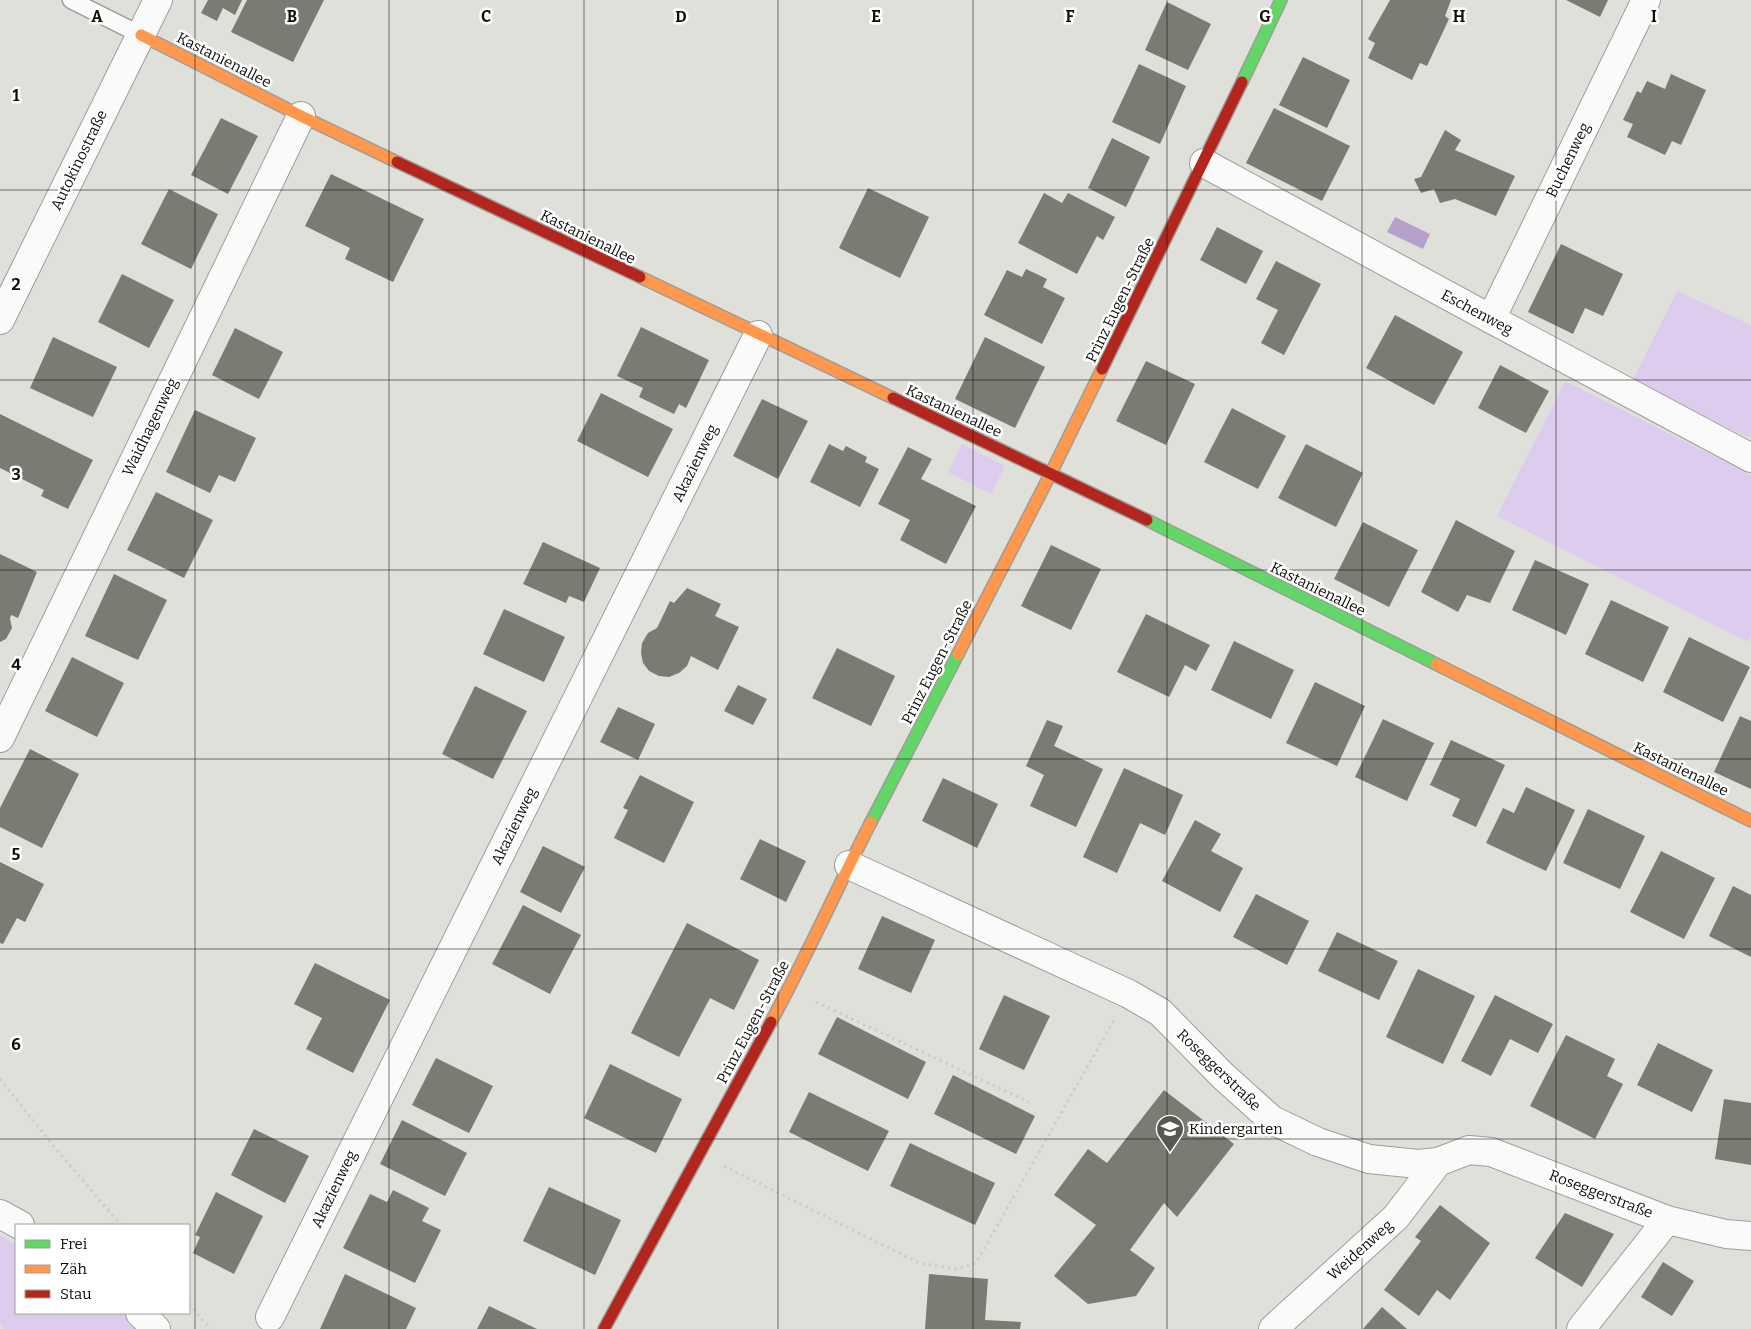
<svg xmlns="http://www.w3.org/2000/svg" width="1751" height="1329" viewBox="0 0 1751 1329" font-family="Bitter,serif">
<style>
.green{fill:#deccee}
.water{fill:#b7a0cb}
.building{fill:#7a7b72}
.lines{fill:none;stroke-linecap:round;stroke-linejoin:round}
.lane-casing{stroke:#9d9e9a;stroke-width:19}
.street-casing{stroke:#9d9e9a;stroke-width:30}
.fast-casing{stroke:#9d9e9a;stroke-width:14}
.slow-casing{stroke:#9d9e9a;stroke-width:14}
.jam-casing{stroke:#9d9e9a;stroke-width:14}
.path{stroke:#ccccca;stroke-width:3;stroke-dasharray:2.5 4;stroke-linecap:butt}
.lane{stroke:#fafafa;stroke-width:16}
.street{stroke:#fafafa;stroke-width:28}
.fast{stroke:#63d668;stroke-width:11}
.slow{stroke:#ff974d;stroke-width:11}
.jam{stroke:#b3261e;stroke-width:11}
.grid{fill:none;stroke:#0d0e0a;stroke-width:1;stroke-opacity:0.55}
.labels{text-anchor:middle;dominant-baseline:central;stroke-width:5;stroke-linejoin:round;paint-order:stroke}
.street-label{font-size:15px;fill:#0d0e0a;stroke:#fff}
.poi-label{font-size:15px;fill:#0d0e0a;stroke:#fff;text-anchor:start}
.grid-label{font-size:16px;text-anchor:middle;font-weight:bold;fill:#0d0e0a;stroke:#fff;stroke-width:5;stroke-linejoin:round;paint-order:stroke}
</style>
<rect width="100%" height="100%" fill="#e0e0db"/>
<g class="green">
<path d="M1677,291L1751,325V436L1747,437L1632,382Z"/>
<path d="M1565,381L1751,475V636L1748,642L1497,516Z"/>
<path d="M962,444L1005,466L991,494L948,472Z"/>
<path d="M0,1235L16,1245V1313H127L154,1329H5L0,1323Z"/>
</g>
<path class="water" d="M1395,217L1430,234L1423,249L1387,232Z"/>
<g class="building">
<path d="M208,0H242L235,15L223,8L217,21L201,13Z"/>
<path d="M247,0H324L293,62L231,32Z"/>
<path d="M1390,0H1451L1445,16L1449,19L1427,66L1420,63L1412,80L1368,58L1375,43L1368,39Z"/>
<path d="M1566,0H1608L1600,17Z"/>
<path d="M1167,2L1211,24L1188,70L1145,50Z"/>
<path d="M1303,57L1350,80L1327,128L1279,105Z"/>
<path d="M1139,64L1186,86L1160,144L1112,122Z"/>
<path d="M1671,74L1706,90L1681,145L1672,141L1665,155L1627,137L1633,124L1623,120L1637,91L1641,93L1647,81L1665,89Z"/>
<path d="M1274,108L1350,146L1322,201L1246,163Z"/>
<path d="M221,118L258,136L228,194L191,175Z"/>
<path d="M1445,130L1461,140L1455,150L1515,176L1496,216L1455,199L1440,203L1434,189L1421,193L1414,179L1421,177Z"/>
<path d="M1112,138L1150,157L1126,207L1088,188Z"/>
<path d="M331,174L424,219L393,282L345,259L350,248L305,226Z"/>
<path d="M868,188L929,217L900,278L839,248Z"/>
<path d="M169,189L218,214L191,269L141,244Z"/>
<path d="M1044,193L1062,203L1068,193L1115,217L1103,240L1097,236L1077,274L1018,243Z"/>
<path d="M1217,227L1263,251L1246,284L1200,260Z"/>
<path d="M1561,244L1623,274L1603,316L1585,308L1573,334L1528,312Z"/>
<path d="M1276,261L1321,284L1284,355L1261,343L1278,310L1256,299Z"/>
<path d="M1026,269L1047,279L1043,287L1065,298L1042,344L984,315L1007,270L1022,277Z"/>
<path d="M122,274L174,300L149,348L98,322Z"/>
<path d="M1395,315L1463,352L1434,405L1366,368Z"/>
<path d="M641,327L709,360L686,408L679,404L674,414L639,397L643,388L617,376Z"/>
<path d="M235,328L283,352L259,399L212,375Z"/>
<path d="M53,337L117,367L93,417L30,388Z"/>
<path d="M985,337L1045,367L1015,428L955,399Z"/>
<path d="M1146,361L1195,384L1166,445L1116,421Z"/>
<path d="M1500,365L1549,391L1526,433L1478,408Z"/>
<path d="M601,393L673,429L648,477L577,441Z"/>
<path d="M762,399L808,421L778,479L733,456Z"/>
<path d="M1232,408L1286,436L1258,489L1204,462Z"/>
<path d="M195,410L256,438L235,482L219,475L210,493L166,472Z"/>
<path d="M0,414L93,460L68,509L41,496L44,490L0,468Z"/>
<path d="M829,444L843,451L846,446L867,457L865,462L879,469L860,507L810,482Z"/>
<path d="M1306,444L1363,473L1336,527L1278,498Z"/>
<path d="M908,447L932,459L921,479L976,506L946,564L900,540L910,520L878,504Z"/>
<path d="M156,492L213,520L184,578L127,550Z"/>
<path d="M1456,520L1515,551L1490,603L1467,595L1458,612L1421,592Z"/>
<path d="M1363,522L1418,550L1389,607L1334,579Z"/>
<path d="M543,542L600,568L584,602L569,596L566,603L523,584Z"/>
<path d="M1051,545L1101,569L1071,630L1021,606Z"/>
<path d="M0,554L37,572L18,618L11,615L10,619L12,628L6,639L0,642Z"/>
<path d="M1535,560L1589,584L1566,635L1512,610Z"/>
<path d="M114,574L167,600L138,660L85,636Z"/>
<path d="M687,588L721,604L715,616L739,627L718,670L691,656L687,666L679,673L669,677L659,676L649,671L643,663L641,653L642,643L648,633L657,628L670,601L674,603Z"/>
<path d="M1611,600L1669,627L1643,682L1585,654Z"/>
<path d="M504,609L565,637L544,682L483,654Z"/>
<path d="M1146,614L1210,645L1196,671L1185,665L1169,697L1117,672Z"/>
<path d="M1689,637L1750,667L1723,722L1663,692Z"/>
<path d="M1234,641L1294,670L1271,719L1211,690Z"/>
<path d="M837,648L895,676L871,726L812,698Z"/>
<path d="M72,657L124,683L97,737L45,711Z"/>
<path d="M1315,682L1365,706L1337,766L1286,743Z"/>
<path d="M738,685L767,699L753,725L724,711Z"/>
<path d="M475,686L527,711L493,779L442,754Z"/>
<path d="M618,707L655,724L638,760L600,742Z"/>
<path d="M1740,716L1751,721V789L1714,772Z"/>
<path d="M1383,719L1434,743L1407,801L1355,777Z"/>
<path d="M1047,720L1063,726L1054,746L1103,769L1076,827L1030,806L1044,775L1026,766Z"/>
<path d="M1451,740L1505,765L1476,827L1452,816L1460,799L1430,785Z"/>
<path d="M30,749L79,774L42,848L0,827V808Z"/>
<path d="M1124,768L1183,795L1165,835L1140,823L1117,873L1083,857Z"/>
<path d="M640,775L694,802L664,863L614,838L628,810L623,808Z"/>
<path d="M943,778L998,804L977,848L922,821Z"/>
<path d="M1526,787L1575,810L1546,871L1486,843L1503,808L1514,813Z"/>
<path d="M1588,809L1645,836L1620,889L1563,863Z"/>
<path d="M1195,820L1221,834L1211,851L1243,868L1220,912L1162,881Z"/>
<path d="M760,839L806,861L786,902L740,879Z"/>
<path d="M543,846L585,867L561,913L520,892Z"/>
<path d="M1661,851L1715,878L1684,939L1630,912Z"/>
<path d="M0,862L44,884L25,922L17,918L3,944L0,943Z"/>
<path d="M1733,886L1751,895V957L1709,936Z"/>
<path d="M1256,894L1309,921L1287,965L1233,937Z"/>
<path d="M523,905L581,935L550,994L492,964Z"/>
<path d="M882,916L935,940L911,993L858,969Z"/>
<path d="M687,923L759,960L734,1010L710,998L679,1057L631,1033Z"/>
<path d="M1337,932L1398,961L1379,1000L1318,971Z"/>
<path d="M315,963L390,1000L353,1073L306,1049L322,1018L294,1004Z"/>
<path d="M1418,969L1475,996L1443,1064L1386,1037Z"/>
<path d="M1004,995L1050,1016L1024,1070L979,1049Z"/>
<path d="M1495,995L1553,1024L1538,1053L1510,1039L1491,1076L1461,1061Z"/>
<path d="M837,1017L926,1062L908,1099L818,1054Z"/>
<path d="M1566,1035L1615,1059L1607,1076L1623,1084L1595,1139L1530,1106Z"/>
<path d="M1658,1043L1713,1070L1692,1112L1637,1085Z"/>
<path d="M436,1058L493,1086L469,1133L412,1105Z"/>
<path d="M610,1064L682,1099L656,1153L584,1118Z"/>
<path d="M953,1075L1035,1116L1016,1154L934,1114Z"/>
<path d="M1164,1090L1234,1144L1177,1217L1164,1203L1130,1250L1155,1268L1136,1296L1088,1304L1054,1276L1096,1225L1054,1195L1088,1149L1107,1163Z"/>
<path d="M809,1092L889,1131L868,1171L789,1132Z"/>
<path d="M1724,1099L1751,1103V1165L1715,1159Z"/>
<path d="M402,1120L467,1153L445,1196L380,1164Z"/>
<path d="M254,1129L309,1156L285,1203L231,1175Z"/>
<path d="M910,1143L995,1183L975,1225L890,1186Z"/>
<path d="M549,1187L621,1220L595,1275L523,1241Z"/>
<path d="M393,1190L429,1208L422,1221L441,1230L415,1283L343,1248L370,1194L387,1202Z"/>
<path d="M216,1192L263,1216L234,1274L193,1253L200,1237L195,1235Z"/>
<path d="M1440,1205L1490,1243L1450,1300L1437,1290L1419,1316L1384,1290L1421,1241L1415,1237Z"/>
<path d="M1565,1213L1614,1234L1582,1287L1535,1258Z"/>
<path d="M1663,1262L1694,1281L1672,1316L1641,1297Z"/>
<path d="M345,1274L416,1308L406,1329H320Z"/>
<path d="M929,1274L988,1279L985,1320L1021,1322L1020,1329H925Z"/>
<path d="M489,1306L537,1329H477Z"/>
<path d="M1382,1307L1407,1329H1363Z"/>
</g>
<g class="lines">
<defs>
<path id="lane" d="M71,0L141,35"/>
<g id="street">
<path d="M1204,163L1491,319L1751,458"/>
<path d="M1491,319L1646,0"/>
<path d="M0,320L158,0"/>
<path d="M0,738L301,116"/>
<path d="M849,865L1129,994L1160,1012L1223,1076L1272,1120L1318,1142L1369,1159L1418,1164L1438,1162L1469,1150L1491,1152L1667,1220L1726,1234L1751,1236"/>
<path d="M0,1214L20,1225"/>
<path d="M140,1313L156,1329"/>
<path d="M270,1317L758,335"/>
<path d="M1273,1329L1396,1217L1438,1162"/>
<path d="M1581,1329L1667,1220"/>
</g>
<g id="fast">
<path d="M1242,82L1281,0"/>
<path d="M1147,520L1436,664"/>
<path d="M871,822L958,654"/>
</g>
<g id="slow">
<path d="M141,35L301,116L397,162"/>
<path d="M640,277L893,398"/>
<path d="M958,654L1051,473L1102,369"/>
<path d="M1436,664L1751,821"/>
<path d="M771,1022C807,956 837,888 871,822"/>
</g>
<g id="jam">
<path d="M397,162L640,277"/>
<path d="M1102,369L1242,82"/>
<path d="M893,398L1147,520"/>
<path d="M604,1329L771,1022"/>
</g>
</defs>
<use href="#lane" class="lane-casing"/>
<use href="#street" class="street-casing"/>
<use href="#fast" class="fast-casing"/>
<use href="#slow" class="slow-casing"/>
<use href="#jam" class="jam-casing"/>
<g class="path">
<path d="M816,1002L1029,1102"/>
<path d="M0,1079L52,1144L121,1225"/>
<path d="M724,1166L919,1263L957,1269L976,1263L1114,1020"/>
<path d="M189,1304L210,1329"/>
</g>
<use href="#lane" class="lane"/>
<use href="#street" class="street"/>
<use href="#fast" class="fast"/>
<use href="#slow" class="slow"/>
<use href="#jam" class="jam"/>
</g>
<path class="grid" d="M195,0V1329M389,0V1329M584,0V1329M778,0V1329M973,0V1329M1167,0V1329M1362,0V1329M1556,0V1329M0,190H1751M0,380H1751M0,570H1751M0,759H1751M0,949H1751M0,1139H1751"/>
<defs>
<symbol id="school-pin" viewBox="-11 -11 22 30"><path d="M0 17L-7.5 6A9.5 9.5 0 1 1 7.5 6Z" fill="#575853" stroke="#fff"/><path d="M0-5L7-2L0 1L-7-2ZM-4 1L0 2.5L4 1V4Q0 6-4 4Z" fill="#fff"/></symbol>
</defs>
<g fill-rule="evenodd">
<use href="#school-pin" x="1154" y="1113" width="32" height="43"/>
</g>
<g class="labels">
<g class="street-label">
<text transform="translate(224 60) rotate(27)">Kastanienallee</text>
<text transform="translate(79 160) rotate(-64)">Autokinostraße</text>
<text transform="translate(1568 160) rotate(-64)">Buchenweg</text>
<text transform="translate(588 237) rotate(26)">Kastanienallee</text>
<text transform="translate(1120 300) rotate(-64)">Prinz Eugen-Straße</text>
<text transform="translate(1477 312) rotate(28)">Eschenweg</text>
<text transform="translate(954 411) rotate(25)">Kastanienallee</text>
<text transform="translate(150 427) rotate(-64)">Waidhagenweg</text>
<text transform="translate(695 463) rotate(-64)">Akazienweg</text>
<text transform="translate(1318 589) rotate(26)">Kastanienallee</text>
<text transform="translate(937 662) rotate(-63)">Prinz Eugen-Straße</text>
<text transform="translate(1681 769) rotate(26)">Kastanienallee</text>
<text transform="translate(514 826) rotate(-64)">Akazienweg</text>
<text transform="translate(753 1022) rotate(-62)">Prinz Eugen-Straße</text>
<text transform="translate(1219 1070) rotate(44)">Roseggerstraße</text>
<text transform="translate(334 1189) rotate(-64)">Akazienweg</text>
<text transform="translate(1601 1194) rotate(21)">Roseggerstraße</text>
<text transform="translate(1360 1250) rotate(-42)">Weidenweg</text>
</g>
<g class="poi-label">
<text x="1189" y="1129">Kindergarten</text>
</g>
</g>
<g class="grid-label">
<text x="97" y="22">A</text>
<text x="292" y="22">B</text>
<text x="486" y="22">C</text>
<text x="681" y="22">D</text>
<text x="876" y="22">E</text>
<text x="1070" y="22">F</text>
<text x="1265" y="22">G</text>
<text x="1459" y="22">H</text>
<text x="1654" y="22">I</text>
<text x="16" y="101">1</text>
<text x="16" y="290">2</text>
<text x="16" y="480">3</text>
<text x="16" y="670">4</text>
<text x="16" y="860">5</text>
<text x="16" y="1050">6</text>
</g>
<rect x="15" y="1224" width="175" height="90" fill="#ffffff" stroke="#9e9f9d"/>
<rect x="25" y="1240" width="25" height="8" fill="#63d668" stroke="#9e9f9d"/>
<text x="60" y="1249" font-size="15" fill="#0d0e0a">Frei</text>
<rect x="25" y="1265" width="25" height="8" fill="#ff974d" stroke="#9e9f9d"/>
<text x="60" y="1274" font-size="15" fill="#0d0e0a">Zäh</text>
<rect x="25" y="1290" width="25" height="8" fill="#b3261e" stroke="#9e9f9d"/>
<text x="60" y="1299" font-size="15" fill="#0d0e0a">Stau</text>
</svg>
